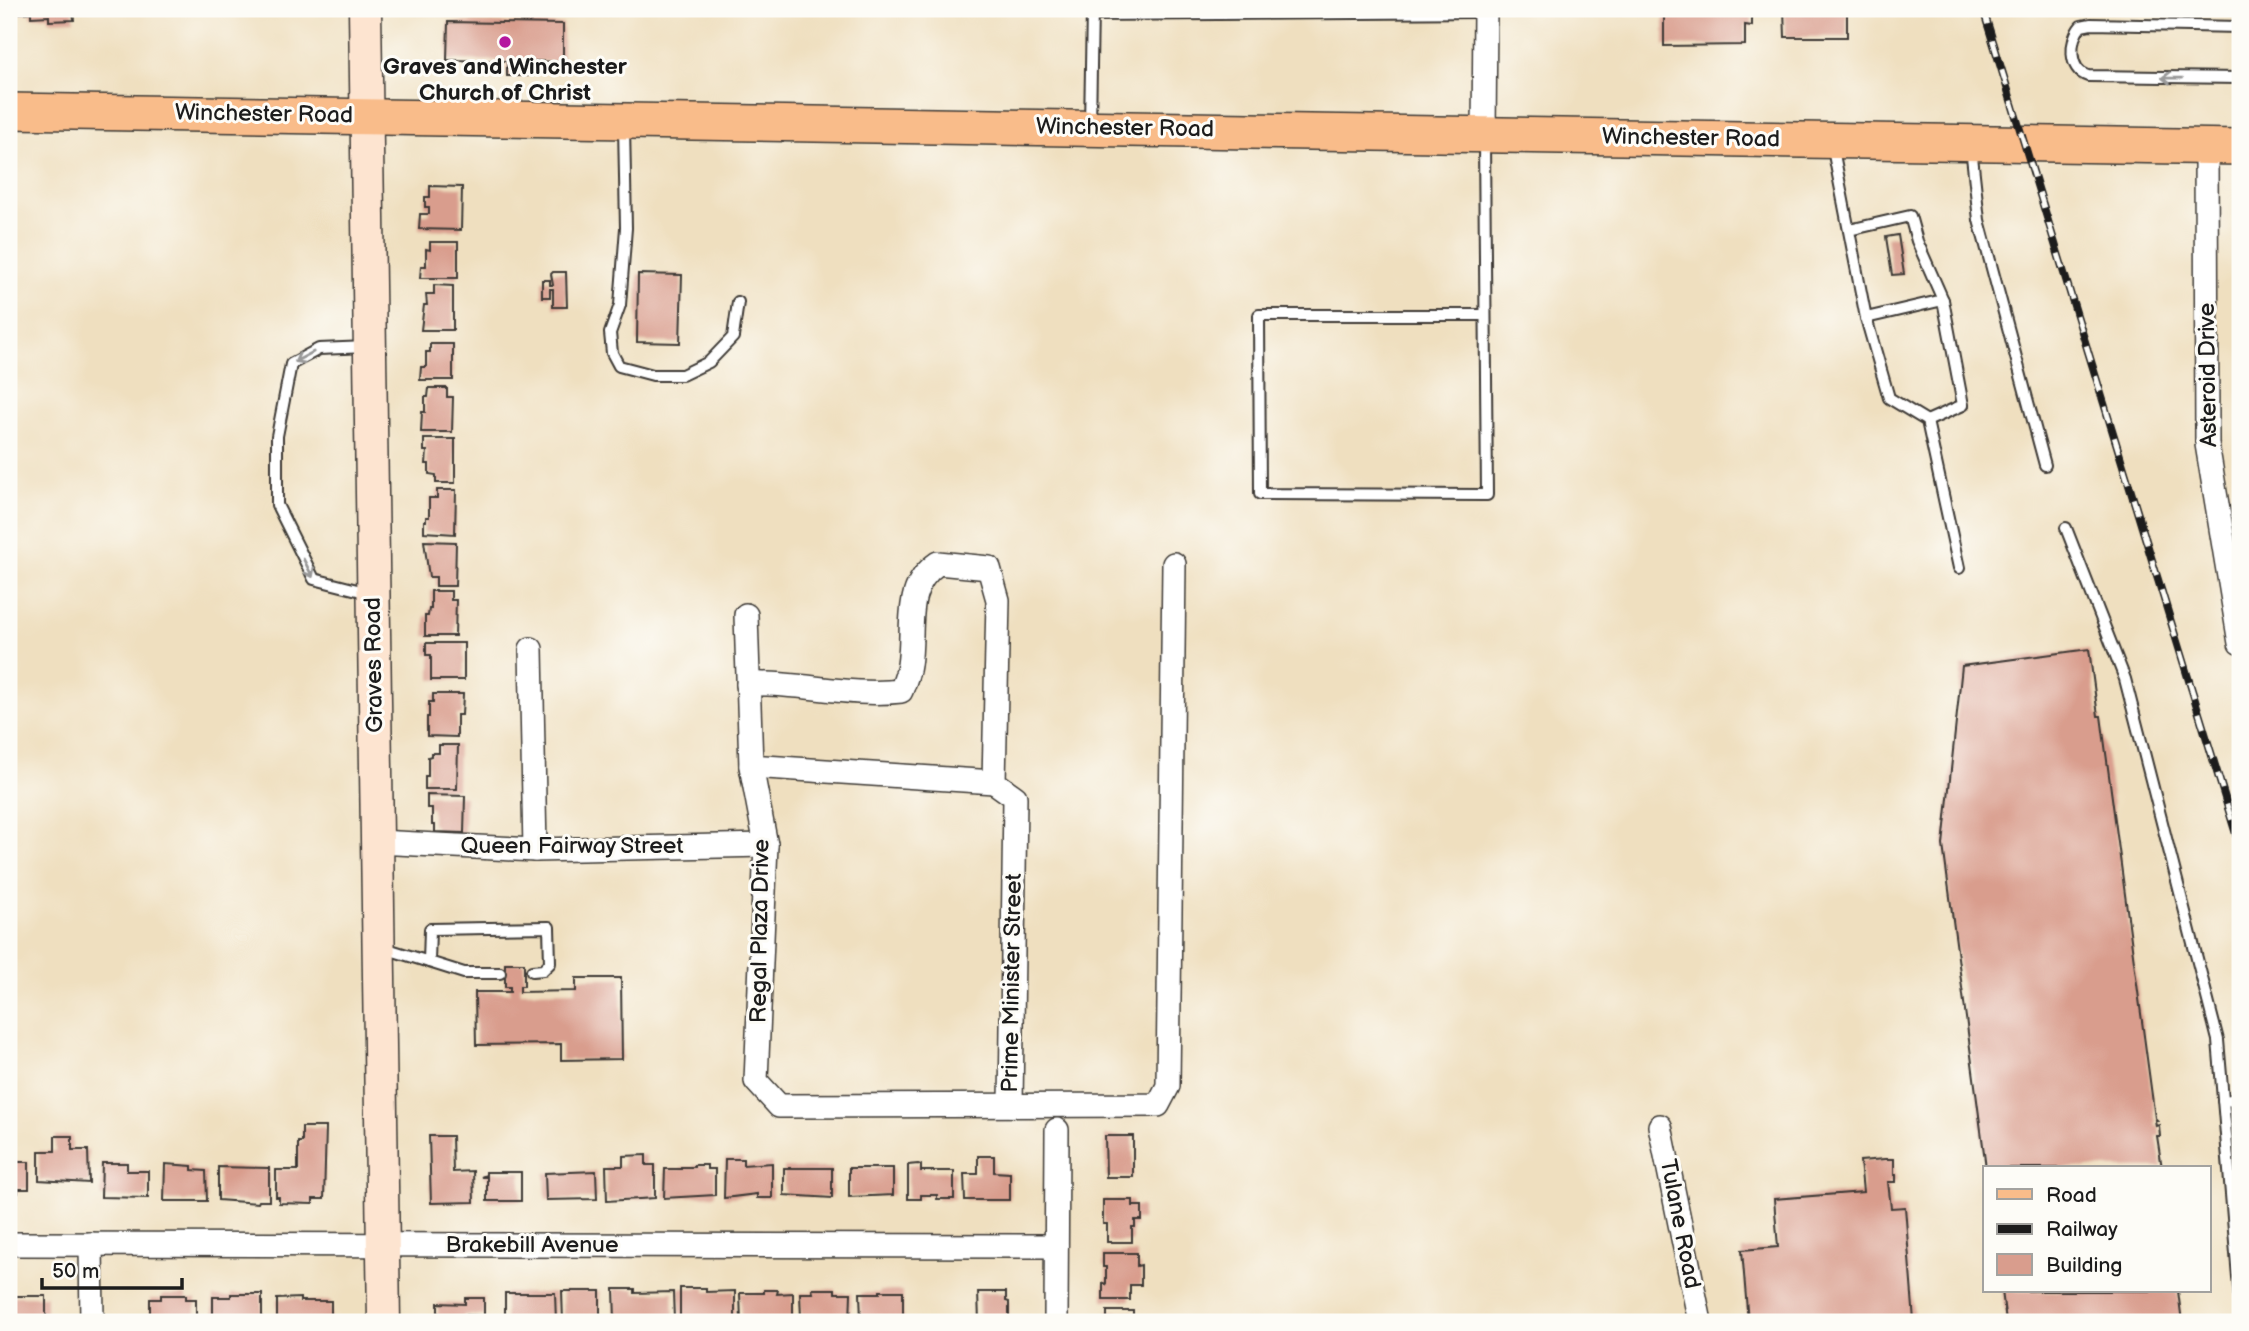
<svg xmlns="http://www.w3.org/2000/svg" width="2249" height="1331" viewBox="0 0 2249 1331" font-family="'Balsamiq Sans',sans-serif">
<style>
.building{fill:#d99d8d}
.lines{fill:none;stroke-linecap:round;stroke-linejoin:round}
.lane-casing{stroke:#3c3934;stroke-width:14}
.street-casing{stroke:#3c3934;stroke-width:26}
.secondary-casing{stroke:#3c3934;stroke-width:35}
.primary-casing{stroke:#3c3934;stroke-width:38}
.lane{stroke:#fff;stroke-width:10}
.street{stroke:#fff;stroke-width:23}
.secondary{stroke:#fde4d0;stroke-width:32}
.primary{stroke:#f9bc8a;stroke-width:35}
.rail-casing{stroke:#1c1c1c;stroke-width:8}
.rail{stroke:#fdfcf7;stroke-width:5;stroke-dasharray:16;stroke-linecap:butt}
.oneway{stroke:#999}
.poi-dot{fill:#b5179e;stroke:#fdfcf7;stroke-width:2.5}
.labels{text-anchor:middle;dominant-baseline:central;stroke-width:6;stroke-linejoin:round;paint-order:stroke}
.poi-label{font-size:23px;font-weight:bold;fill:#1c1c1c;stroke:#fdfcf7}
.street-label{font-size:23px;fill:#1c1c1c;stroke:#fdfcf7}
</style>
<rect width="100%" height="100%" fill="#fdfcf7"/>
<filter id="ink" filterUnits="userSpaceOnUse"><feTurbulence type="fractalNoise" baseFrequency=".0143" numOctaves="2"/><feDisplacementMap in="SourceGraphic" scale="14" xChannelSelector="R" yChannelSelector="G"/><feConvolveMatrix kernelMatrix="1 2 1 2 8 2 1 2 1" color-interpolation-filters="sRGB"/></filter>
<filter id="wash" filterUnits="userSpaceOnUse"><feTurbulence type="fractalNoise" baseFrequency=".00686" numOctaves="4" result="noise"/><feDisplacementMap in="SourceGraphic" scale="28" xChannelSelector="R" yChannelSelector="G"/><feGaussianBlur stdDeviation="1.57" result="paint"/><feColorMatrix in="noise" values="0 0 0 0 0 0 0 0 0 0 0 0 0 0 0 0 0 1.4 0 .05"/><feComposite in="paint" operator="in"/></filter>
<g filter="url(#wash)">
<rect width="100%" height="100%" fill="#efdfbf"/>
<g id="blocks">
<g class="building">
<path d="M9,9H73L74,20L49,21V16L31,17V12L9,14Z"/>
<path d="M1664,9H1745V16H1752V26L1745,25V45L1664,46Z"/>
<path d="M1784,9H1847V37H1785Z"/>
<path d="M448,22L563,24V62L529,61L528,76H507V61L447,60Z"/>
<path d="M430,186L462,187L461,230L419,229L420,214H429V207H425V197H430Z"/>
<path d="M1898,235L1904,274L1892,275L1886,237Z"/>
<path d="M430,242H458V278H420L421,266H426V249L430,250Z"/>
<path d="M553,272H566L567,307H553V289H550V297H542V280H550V285H553L551,274Z"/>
<path d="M638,274L682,275L680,343L637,342Z"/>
<path d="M434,285L453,286V330H421L424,305H427L426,294H434Z"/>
<path d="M430,344H453V380H420L421,367H426V352H430Z"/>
<path d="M429,388H447V397H453L452,432H421L422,412H425V397H428Z"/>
<path d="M424,439H455V483H436V475L429,474V464H426L427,451H424Z"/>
<path d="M437,490H456L455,534L424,532V521H426V517H429V498H437Z"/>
<path d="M424,541L456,542L455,586H436V577H429Z"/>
<path d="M431,591H451V600H456L455,636H425V616H428L429,609H431Z"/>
<path d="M426,643H464V680H431V655H426Z"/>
<path d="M2089,649L2098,716H2101L2155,1118L2157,1120H2155L2156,1126L2159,1125L2160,1136H2157L2162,1168H1986L1943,845L1962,666Z"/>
<path d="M433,694H463L462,715H457V737L427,736V717H429V702H433Z"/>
<path d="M439,745H458L457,789H425V776H428V757L431,756V753H439Z"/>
<path d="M427,795L465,796L464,833L435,832V825H432V808H427Z"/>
<path d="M505,963H524V986H520V992L576,991V978H621L622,1059L561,1060V1044L476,1045L475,992H510V987H505Z"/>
<path d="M302,1127H326L324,1199H313V1204L279,1203V1197H276V1170H298V1142H302Z"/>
<path d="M55,1136H72V1150H88L89,1183L39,1180V1151H55Z"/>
<path d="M429,1136H452L453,1172L473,1171L474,1202L431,1203Z"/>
<path d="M1105,1136H1133V1177H1106Z"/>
<path d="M646,1155V1165H655V1198L607,1201L606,1166H623V1156Z"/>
<path d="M978,1156H994V1172L1010,1173V1200H965L964,1174H978Z"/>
<path d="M725,1159H743V1165L772,1163V1198H757V1194L724,1198Z"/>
<path d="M1885,1159H1894V1175H1896V1182H1888L1891,1208L1905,1207L1914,1321L1748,1322L1742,1250L1778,1247L1774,1199L1863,1192L1860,1161Z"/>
<path d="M9,1162H29V1189H18V1193H9Z"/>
<path d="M102,1163H127V1171H148V1198L101,1197Z"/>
<path d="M165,1164L192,1166V1170L206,1171L207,1201H164Z"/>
<path d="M918,1164L921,1165V1171H954V1199H937V1195H921V1199H908V1165Z"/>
<path d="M694,1165H707V1169H715V1195L664,1198L665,1169H681V1167H694Z"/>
<path d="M218,1167L269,1168V1201H259L258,1203L218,1200Z"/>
<path d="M784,1168H832V1198L784,1195Z"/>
<path d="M849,1168H893V1195L849,1197Z"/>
<path d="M596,1171L597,1199L546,1200L545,1173Z"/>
<path d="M486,1172H521V1201H487V1177H481L486,1175Z"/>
<path d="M1103,1200H1133V1206H1142V1220H1135V1227H1132V1242H1107V1224H1103Z"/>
<path d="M1103,1253H1137V1266L1141,1265V1285H1130V1300H1103V1283L1106,1284V1267H1103Z"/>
<path d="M680,1288H706V1292L735,1291V1319H725V1322L680,1320Z"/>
<path d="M614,1289H635V1293L673,1292L674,1320H663V1322L615,1320Z"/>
<path d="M812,1289H835V1293H851L850,1322H833V1319H828V1322H811V1319H801L800,1293H813Z"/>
<path d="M764,1290H778L777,1294L793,1293V1322H741L740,1293H764Z"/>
<path d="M562,1291H600V1322H563Z"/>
<path d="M880,1291H903V1320H861L860,1293H880Z"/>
<path d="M2002,1291H2178L2182,1322H2006Z"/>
<path d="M978,1292H1006V1301L1009,1302V1322H979Z"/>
<path d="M505,1293H555L556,1322H505Z"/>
<path d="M231,1294H262V1322H213V1297H231Z"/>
<path d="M161,1295H186V1299H196V1322H150V1299H161Z"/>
<rect x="9" y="1296" width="37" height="26"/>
<path d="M300,1298V1301H331V1322H277V1299Z"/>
<path d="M465,1298H484V1316L464,1315V1322H433L432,1315L438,1314V1303L465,1304Z"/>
<rect x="1107" y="1311" width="26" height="11"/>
</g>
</g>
</g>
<g filter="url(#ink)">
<use href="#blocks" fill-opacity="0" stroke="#3c3934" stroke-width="2"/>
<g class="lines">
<defs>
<g id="lane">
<path d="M1092,15L1485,12"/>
<path d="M2240,27L2091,24L2081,26C2069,40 2068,70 2088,76L2240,78"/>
<path d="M1090,125L1092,9"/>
<path d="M624,126L626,228L620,305L610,333L612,353L619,366L653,375H682L709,362L733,337L738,302"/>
<path d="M1484,141C1485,259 1486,377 1487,495L1260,494L1259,315H1485"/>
<path d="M1832,144L1866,318L1889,398L1927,421L1959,568"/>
<path d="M1971,147L1979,220L2045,465"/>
<path d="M1849,230L1910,216L1917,241L1943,300L1963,405L1927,421"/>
<path d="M1866,318L1943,300"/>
<path d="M367,347L319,349L291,364L277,436V505L314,579L369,593"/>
<path d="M2066,528L2125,679L2218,1040L2240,1301"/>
<path d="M381,947L429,962L430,929L549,927L550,963L543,970L532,971"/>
<path d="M429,962L464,973H500"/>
<path d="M2223,1101L2240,1099"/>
</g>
<g id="street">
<path d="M1484,135L1485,9"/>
<path d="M2206,146L2207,444L2240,643"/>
<path d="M746,615L751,766L766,845L756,1081L779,1106L1158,1105L1168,1086L1174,564"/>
<path d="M531,649L535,850"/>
<path d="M748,684C799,682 850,697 901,691C904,683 908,674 909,665C915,627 902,588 938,563L989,568L998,600L994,782L1015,797L1011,1105"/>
<path d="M751,766L994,782"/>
<path d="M377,842L535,850L766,845"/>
<path d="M1660,1126L1700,1322"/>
<path d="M9,1244L1056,1246"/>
<path d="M91,1244L92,1322"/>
<path d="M1056,1322L1057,1130"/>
</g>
<path id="secondary" d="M365,9L384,1322"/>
<path id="primary" d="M9,111L2240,147"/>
</defs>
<use href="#lane" class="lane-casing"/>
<use href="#street" class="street-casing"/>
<use href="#secondary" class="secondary-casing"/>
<use href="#primary" class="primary-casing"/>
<use href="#lane" class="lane"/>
<use href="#street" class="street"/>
<use href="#secondary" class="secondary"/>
<use href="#primary" class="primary"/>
<defs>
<path id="rail" d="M1983,9L2240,847"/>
</defs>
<use href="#rail" class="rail-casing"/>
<use href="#rail" class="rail"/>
</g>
<defs><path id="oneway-shaft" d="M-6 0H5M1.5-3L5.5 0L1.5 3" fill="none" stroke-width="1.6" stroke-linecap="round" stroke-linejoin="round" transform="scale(1.75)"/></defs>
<g class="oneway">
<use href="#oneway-shaft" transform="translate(2172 78) rotate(-179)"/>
<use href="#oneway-shaft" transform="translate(304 357) rotate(152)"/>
<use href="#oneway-shaft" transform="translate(308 568) rotate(63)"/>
</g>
</g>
<circle class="poi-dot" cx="505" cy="42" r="7"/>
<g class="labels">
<g class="poi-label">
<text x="505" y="67">Graves and Winchester<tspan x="505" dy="26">Church of Christ</tspan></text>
</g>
<g class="street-label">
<text transform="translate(264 114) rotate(1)">Winchester Road</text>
<text transform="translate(1125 128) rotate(1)">Winchester Road</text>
<text transform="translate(1691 138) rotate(1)">Winchester Road</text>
<text transform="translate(2208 375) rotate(-91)">Asteroid Drive</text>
<text transform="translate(374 665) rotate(-91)">Graves Road</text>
<text x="572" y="846">Queen Fairway Street</text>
<text transform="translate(760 931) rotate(-89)">Regal Plaza Drive</text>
<text transform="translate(1012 983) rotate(-89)">Prime Minister Street</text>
<text transform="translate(1680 1224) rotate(79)">Tulane Road</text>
<text x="532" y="1245">Brakebill Avenue</text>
</g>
</g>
<rect width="2249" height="1331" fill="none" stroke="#fdfcf7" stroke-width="35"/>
<rect x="1983" y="1166" width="228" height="126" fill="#fdfcf7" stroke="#a3a29f" stroke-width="2"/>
<rect x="1997" y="1189" width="35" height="10" fill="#f9bc8a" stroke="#a3a29f" stroke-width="2"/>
<text x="2046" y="1202" font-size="21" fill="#1c1c1c">Road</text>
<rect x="1997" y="1224" width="35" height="10" fill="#1c1c1c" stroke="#a3a29f" stroke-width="2"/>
<text x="2046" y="1236" font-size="21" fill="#1c1c1c">Railway</text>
<rect x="1997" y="1254" width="35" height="21" fill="#d99d8d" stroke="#a3a29f" stroke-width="2"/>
<text x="2046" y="1272" font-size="21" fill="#1c1c1c">Building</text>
<path d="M42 1278v10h140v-10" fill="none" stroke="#1c1c1c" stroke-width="3.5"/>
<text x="52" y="1278" font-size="21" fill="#1c1c1c" stroke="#fdfcf7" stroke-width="5" paint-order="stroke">50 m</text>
</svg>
